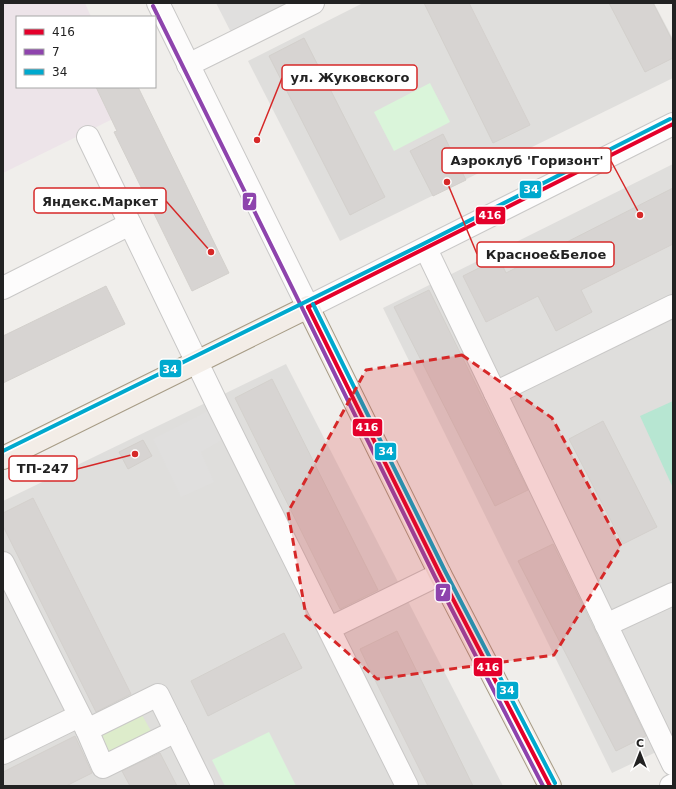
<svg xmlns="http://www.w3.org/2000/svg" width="676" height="789" viewBox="0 0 676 789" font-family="'DejaVu Sans',sans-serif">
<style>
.residential{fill:#dfdedc}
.industrial{fill:#ede4e9}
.grass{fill:#ddeccb}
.park{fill:#daf5da}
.pitch{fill:#b7e6d2}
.parking{fill:#e0dfde}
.building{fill:#d7d4d2;stroke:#d3d0cc}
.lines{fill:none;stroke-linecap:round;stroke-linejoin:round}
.minor-casing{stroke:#c9c8c7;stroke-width:24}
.major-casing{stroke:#a79c86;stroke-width:24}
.minor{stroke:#fdfcfc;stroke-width:22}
.major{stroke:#f3ede7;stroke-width:22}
.bus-1-casing{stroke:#fff;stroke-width:7}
.bus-2-casing{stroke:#fff;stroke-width:7}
.bus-3-casing{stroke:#fff;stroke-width:7}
.bus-1{stroke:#e4002b;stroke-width:4}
.bus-2{stroke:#8e44ad;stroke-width:4}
.bus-3{stroke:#00a9ce;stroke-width:4}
.marked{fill:#d62828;fill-opacity:0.2;stroke:#d62828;stroke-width:3;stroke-dasharray:8 5;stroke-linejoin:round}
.leader{fill:none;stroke:#d62828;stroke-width:1.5}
.callout-dot{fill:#d62828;stroke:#fff;stroke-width:1.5}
.callout{fill:#fff;stroke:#d62828;stroke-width:1.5}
.callout-label{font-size:13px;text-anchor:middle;font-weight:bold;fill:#222}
.line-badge{stroke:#fff;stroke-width:1.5}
.badge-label{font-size:11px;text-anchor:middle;font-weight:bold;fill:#fff}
</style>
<rect width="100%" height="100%" fill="#f0eeeb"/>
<g class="residential">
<path d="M363,3H654L673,39V78L340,241L248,61Z"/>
<path d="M673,164V744L612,773L383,308Z"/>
<path d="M286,364L503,786H3V501Z"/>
</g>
<path class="industrial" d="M3,3H85L91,17H17V87H125L135,108L3,173Z"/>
<path class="grass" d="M142,715L151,731L108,752L100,735Z"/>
<g class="park">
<path d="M430,83L450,122L394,151L374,112Z"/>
<path d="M269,732L296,786H225L212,760Z"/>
</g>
<path class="pitch" d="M673,401V488L640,416Z"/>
<g class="parking">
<path d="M216,3H325L238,46Z"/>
<path d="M218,406L232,434L201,452L214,482L181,497L153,439Z"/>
<path d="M207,761L219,786H203L194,767Z"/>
</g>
<g class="building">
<path d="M424,3H469L530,125L493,143Z"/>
<path d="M609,3H653L673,42V58L645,72Z"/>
<path d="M304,38L385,197L350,215L269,56Z"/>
<path d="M96,87H138L229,273L192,291L114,132L117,131Z"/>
<path d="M443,134L466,180L433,196L410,151Z"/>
<path d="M673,188V244L581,290L592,312L556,331L538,296L486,322L463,276L499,258L506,273Z"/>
<path d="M106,286L125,324L3,383V336Z"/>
<path d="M429,290L528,490L495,506L394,307Z"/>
<path d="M272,379L378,590L340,609L235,398Z"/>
<path d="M603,421L657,527L623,544L569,439Z"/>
<path d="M143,440L152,456L128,469L119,452Z"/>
<path d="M33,498L131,694L96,712L3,526V513Z"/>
<path d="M553,544L646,736L616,751L518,561Z"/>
<path d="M397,631L473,786H428L370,670L360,649Z"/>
<path d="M284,633L302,668L208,716L191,681Z"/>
<path d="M75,736L92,773L66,786H3V772Z"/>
<path d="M160,753L177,786H130L122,771Z"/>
</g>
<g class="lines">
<defs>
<g id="minor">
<path d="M158,3L308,307L673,124"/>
<path d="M188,65L313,3"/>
<path d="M88,137L218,406L407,786"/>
<path d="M426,249L673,764"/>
<path d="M3,288L130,224"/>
<path d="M495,393L673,306"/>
<path d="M3,563L87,730L158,695L203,786"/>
<path d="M606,625L673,594"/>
<path d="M330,628L440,574"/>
<path d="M87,730L103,767L176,731"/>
<path d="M3,753L79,716"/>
<path d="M671,786L673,785"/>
</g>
<path id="major" d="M3,458L308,307L440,574L550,786"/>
</defs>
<use href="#minor" class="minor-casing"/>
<use href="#major" class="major-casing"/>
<use href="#minor" class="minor"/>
<use href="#major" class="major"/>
<defs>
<g id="bus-1">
<path d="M308,307L440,574L550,786"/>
<path d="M308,307L673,124"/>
</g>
<path id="bus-2" d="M153,6L435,577L543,786"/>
<g id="bus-3">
<path d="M313,304L445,571L555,783"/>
<path d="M3,451L423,244L670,119"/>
</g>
</defs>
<use href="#bus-1" class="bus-1-casing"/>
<use href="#bus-2" class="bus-2-casing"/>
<use href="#bus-3" class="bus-3-casing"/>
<use href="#bus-1" class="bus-1"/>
<use href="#bus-2" class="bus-2"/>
<use href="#bus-3" class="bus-3"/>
</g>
<path class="marked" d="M462,355L552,418L621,546L554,655L377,679L306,616L288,512L366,370Z"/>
<path class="leader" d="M257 140L282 78M640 215L611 161M211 252L166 201M447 182L477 254M135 454L77 469"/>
<g class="callout-dot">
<circle cx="257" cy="140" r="4"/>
<circle cx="640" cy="215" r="4"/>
<circle cx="211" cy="252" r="4"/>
<circle cx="447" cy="182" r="4"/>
<circle cx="135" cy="454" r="4"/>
</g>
<g class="callout">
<rect x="282" y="65" width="135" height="25" rx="4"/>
<rect x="442" y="148" width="169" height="25" rx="4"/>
<rect x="34" y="188" width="132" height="25" rx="4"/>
<rect x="477" y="242" width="137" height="25" rx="4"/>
<rect x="9" y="456" width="68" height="25" rx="4"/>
</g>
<g class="callout-label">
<text x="350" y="82">ул. Жуковского</text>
<text x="527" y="165">Аэроклуб 'Горизонт'</text>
<text x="100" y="206">Яндекс.Маркет</text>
<text x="546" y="259">Красное&amp;Белое</text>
<text x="43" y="473">ТП-247</text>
</g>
<g class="line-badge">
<rect x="519" y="180" width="23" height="19" rx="4" fill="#00a9ce"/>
<rect x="242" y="192" width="15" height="19" rx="4" fill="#8e44ad"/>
<rect x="475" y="206" width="31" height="19" rx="4" fill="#e4002b"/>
<rect x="159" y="359" width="23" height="19" rx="4" fill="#00a9ce"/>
<rect x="352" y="418" width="31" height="19" rx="4" fill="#e4002b"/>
<rect x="374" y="442" width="23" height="19" rx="4" fill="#00a9ce"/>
<rect x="435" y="583" width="16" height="19" rx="4" fill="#8e44ad"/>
<rect x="473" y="657" width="30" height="20" rx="4" fill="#e4002b"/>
<rect x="496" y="681" width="23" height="19" rx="4" fill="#00a9ce"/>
</g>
<g class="badge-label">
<text x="531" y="193">34</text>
<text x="250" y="205">7</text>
<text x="490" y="219">416</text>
<text x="170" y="373">34</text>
<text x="367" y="431">416</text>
<text x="386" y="455">34</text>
<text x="443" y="596">7</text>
<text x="488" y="671">416</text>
<text x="507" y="694">34</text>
</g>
<rect width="676" height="789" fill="none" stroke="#222222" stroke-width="8"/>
<rect x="16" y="16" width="140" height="72" fill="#ffffff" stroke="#a7a7a7"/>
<rect x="24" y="29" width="20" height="6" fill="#e4002b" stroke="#a7a7a7"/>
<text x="52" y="36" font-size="12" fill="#222222">416</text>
<rect x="24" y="49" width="20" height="6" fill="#8e44ad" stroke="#a7a7a7"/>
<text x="52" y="56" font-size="12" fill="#222222">7</text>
<rect x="24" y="69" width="20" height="6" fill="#00a9ce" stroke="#a7a7a7"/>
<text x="52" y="76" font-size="12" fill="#222222">34</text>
<g transform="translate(640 753)" stroke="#ffffff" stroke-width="3" paint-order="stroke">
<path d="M0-3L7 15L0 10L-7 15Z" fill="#222222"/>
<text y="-6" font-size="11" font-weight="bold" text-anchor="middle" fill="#222222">С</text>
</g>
</svg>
